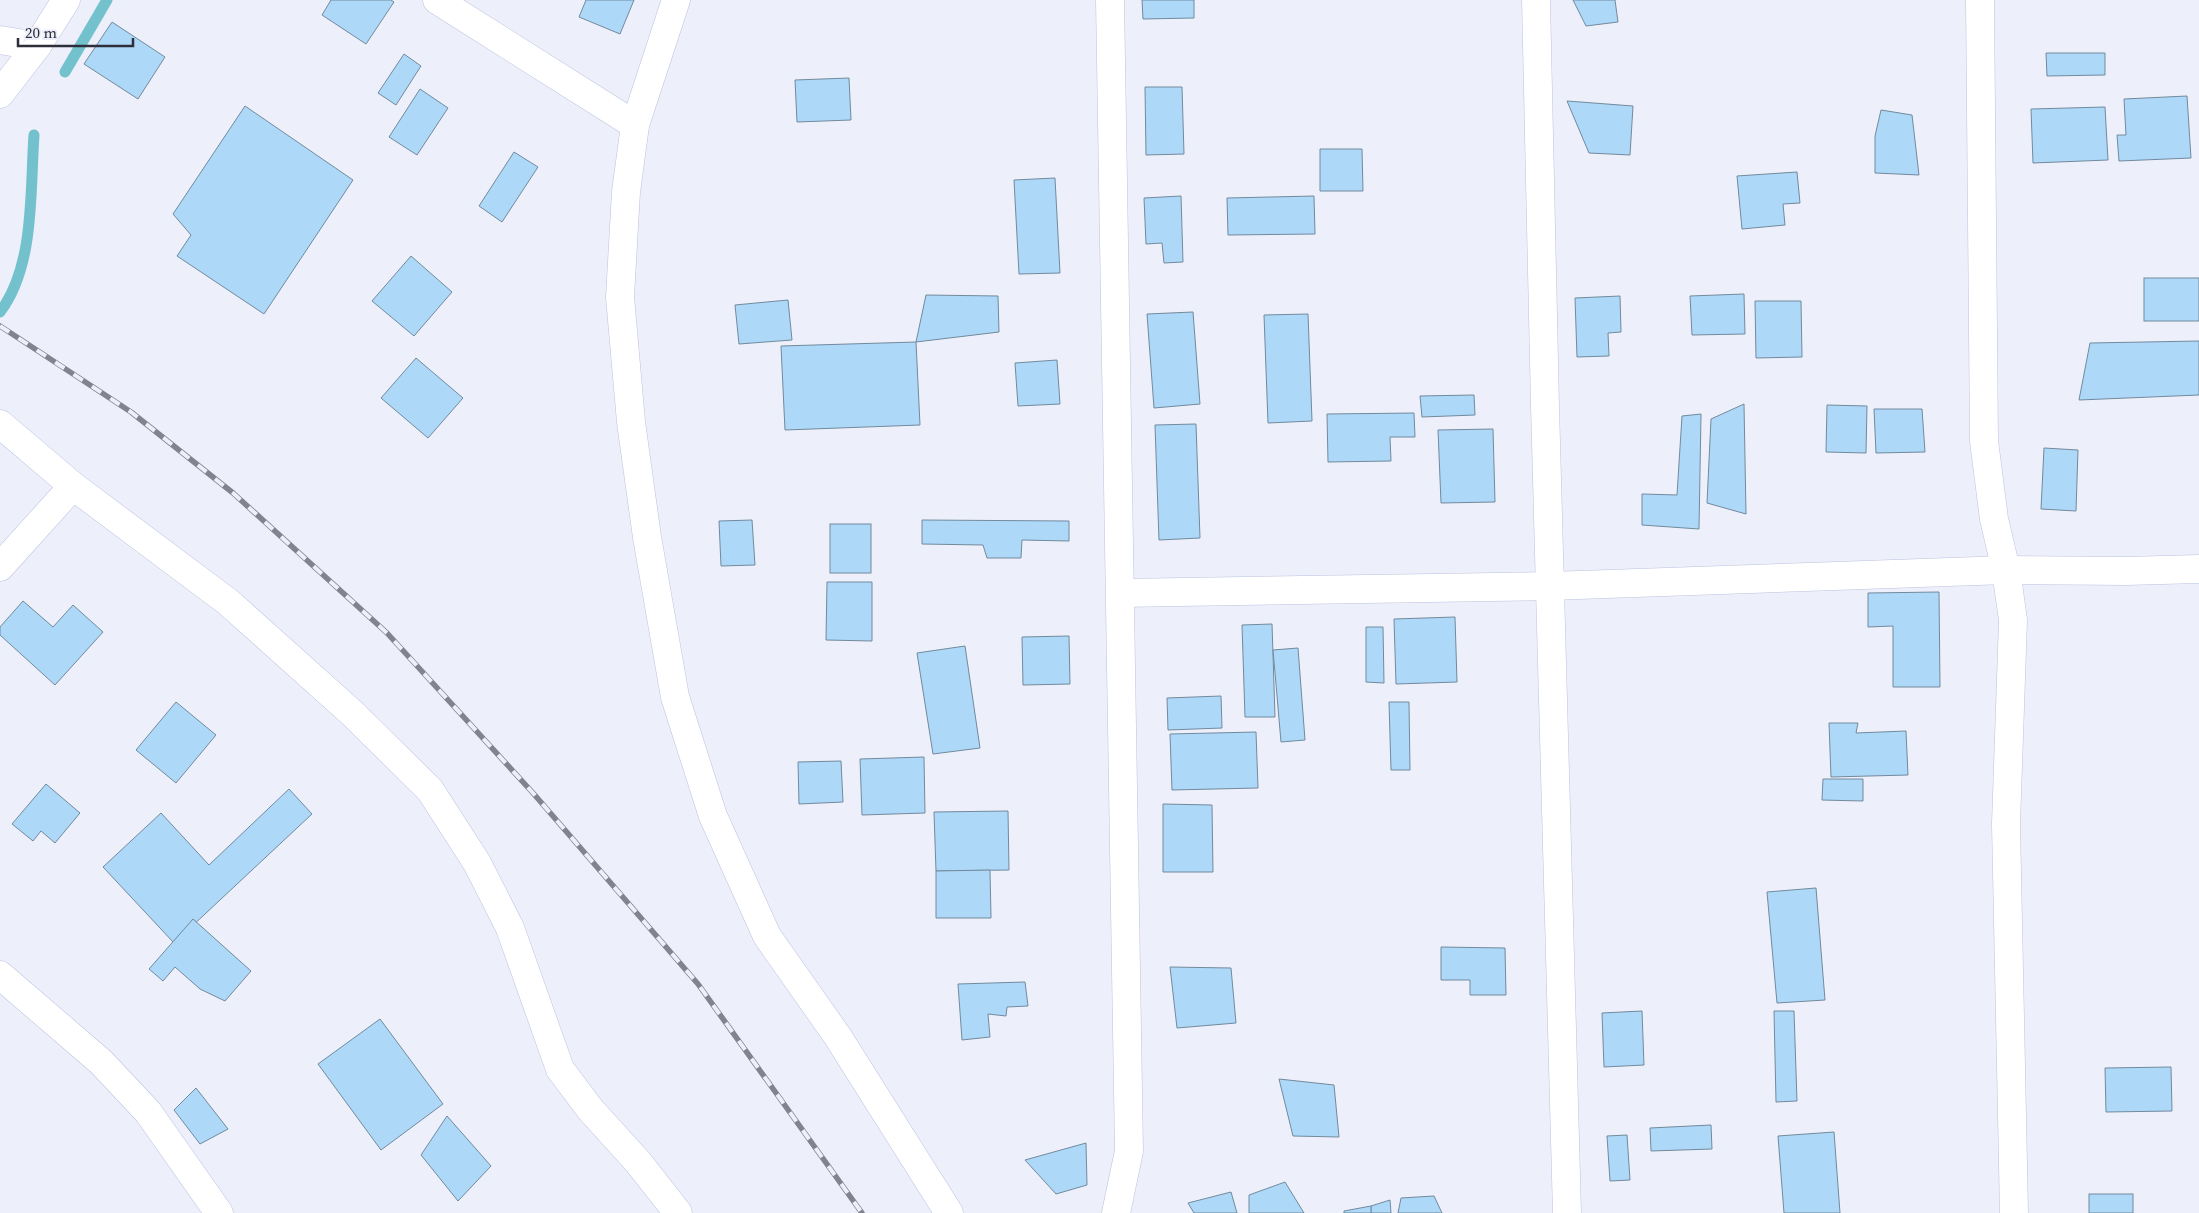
<svg xmlns="http://www.w3.org/2000/svg" width="2199" height="1213" viewBox="0 0 2199 1213" font-family="'Source Serif 4',serif">
<style>
.lines{fill:none;stroke-linecap:round;stroke-linejoin:round}
.stream{stroke:#73c1cc;stroke-width:11}
.building{fill:#aed8f8;stroke:#718a9d}
.street-casing{stroke:#bcc2df;stroke-width:29}
.street{stroke:#fff;stroke-width:28}
.rail-casing{stroke:#81838e;stroke-width:5.5}
.rail{stroke:#edeffb;stroke-width:4;stroke-dasharray:11;stroke-linecap:butt}
</style>
<rect width="100%" height="100%" fill="#edeffb"/>
<g class="lines">
<g class="stream">
<path d="M65,72L107,0"/>
<path d="M0,312C35,266 30,191 34,135"/>
</g>
</g>
<g class="building">
<path d="M331,0H391L394,2L366,44L322,15Z"/>
<path d="M586,0H634L620,34L579,17Z"/>
<path d="M1142,0H1194V18L1143,19Z"/>
<path d="M1573,0H1615L1618,22L1586,26Z"/>
<path d="M112,22L165,57L138,99L84,64Z"/>
<path d="M2046,53H2105V75L2047,76Z"/>
<path d="M404,54L421,66L396,105L378,93Z"/>
<path d="M849,78L851,120L797,122L795,80Z"/>
<path d="M1145,87H1182L1184,154L1146,155Z"/>
<path d="M420,89L448,108L417,155L389,137Z"/>
<path d="M2187,96L2191,158L2119,161L2117,135H2126L2124,99Z"/>
<path d="M1567,101L1633,106L1630,155L1589,153Z"/>
<path d="M245,106L353,180L264,314L177,256L191,235L173,214Z"/>
<path d="M2105,107L2108,160L2033,163L2031,109Z"/>
<path d="M1881,110L1912,115L1919,175L1875,173V136Z"/>
<path d="M1320,149H1362L1363,191H1320Z"/>
<path d="M514,152L538,167L502,222L479,206Z"/>
<path d="M1797,172L1800,203L1783,204L1785,225L1742,229L1737,176Z"/>
<path d="M1055,178L1060,273L1019,274L1014,180Z"/>
<path d="M1181,196L1183,262L1164,263L1162,243L1146,244L1144,198Z"/>
<path d="M1314,196L1315,234L1228,235L1227,198Z"/>
<path d="M411,256L452,292L414,336L372,301Z"/>
<rect x="2144" y="278" width="55" height="43"/>
<path d="M1744,294L1745,334L1692,335L1690,296Z"/>
<path d="M926,295L998,296L999,332L916,342Z"/>
<path d="M1620,296L1621,332L1608,333L1609,356L1577,357L1575,298Z"/>
<path d="M788,300L792,340L739,344L735,305Z"/>
<path d="M1755,301H1801L1802,357L1756,358Z"/>
<path d="M1193,312L1200,404L1154,408L1147,314Z"/>
<path d="M1308,314L1312,421L1268,423L1264,315Z"/>
<path d="M2199,341V395L2079,400L2090,343Z"/>
<path d="M916,342L920,425L785,430L781,346Z"/>
<path d="M416,358L463,398L428,438L381,398Z"/>
<path d="M1057,360L1060,404L1018,406L1015,363Z"/>
<path d="M1474,395L1475,415L1422,417L1420,396Z"/>
<path d="M1744,404L1746,514L1707,503L1711,419Z"/>
<path d="M1827,405L1867,406L1866,453L1826,452Z"/>
<path d="M1874,409H1922L1925,452L1876,453Z"/>
<path d="M1414,413L1415,437H1390L1391,461L1328,462L1327,414Z"/>
<path d="M1701,414L1699,529L1642,525V494L1677,495L1682,416Z"/>
<path d="M1196,424L1200,538L1159,540L1155,425Z"/>
<path d="M1493,429L1495,502L1441,503L1438,430Z"/>
<path d="M2044,448L2078,450L2076,511L2041,509Z"/>
<path d="M752,520L755,565L721,566L719,521Z"/>
<path d="M922,520L1069,521V541L1022,540L1021,558H987L983,545L922,544Z"/>
<rect x="830" y="524" width="41" height="49"/>
<path d="M827,582H872V641L826,640Z"/>
<path d="M1939,592L1940,687H1893V626L1868,627V593Z"/>
<path d="M23,601L53,627L73,605L103,632L55,685L0,635V627Z"/>
<path d="M1455,617L1457,682L1396,684L1394,619Z"/>
<path d="M1272,624L1275,717H1245L1242,625Z"/>
<path d="M1366,627H1383L1384,683L1366,682Z"/>
<path d="M1069,636L1070,684L1023,685L1022,637Z"/>
<path d="M965,646L980,748L933,754L917,653Z"/>
<path d="M1298,648L1305,740L1281,742L1273,650Z"/>
<path d="M1221,696L1222,728L1168,730L1167,698Z"/>
<path d="M176,702L216,735L176,783L136,750Z"/>
<path d="M1389,702H1409L1410,770H1391Z"/>
<path d="M1829,723H1858L1856,733L1906,731L1908,775L1831,777Z"/>
<path d="M1256,732L1258,788L1172,790L1170,734Z"/>
<path d="M924,757L925,813L862,815L860,759Z"/>
<path d="M841,761L843,802L799,804L798,762Z"/>
<path d="M1823,779H1863V801L1822,800Z"/>
<path d="M46,784L80,813L55,843L41,831L33,841L12,824Z"/>
<path d="M289,789L312,814L174,943L103,867L161,813L209,865Z"/>
<path d="M1163,804L1212,805L1213,872H1163Z"/>
<path d="M1008,811L1009,870L936,871L934,812Z"/>
<path d="M990,870L991,918H936V871Z"/>
<path d="M1816,888L1825,1000L1777,1003L1767,892Z"/>
<path d="M193,919L251,971L225,1001L200,989L175,967L163,981L149,969Z"/>
<path d="M1441,947L1505,948L1506,995H1470V980H1441Z"/>
<path d="M1170,967L1231,968L1236,1023L1177,1028Z"/>
<path d="M1025,982L1028,1006L1007,1007L1006,1016L988,1014L990,1037L962,1040L958,984Z"/>
<path d="M1642,1011L1644,1065L1604,1067L1602,1013Z"/>
<path d="M1774,1011H1794L1797,1101L1776,1102Z"/>
<path d="M380,1019L443,1104L381,1150L318,1064Z"/>
<path d="M2171,1067L2172,1111L2106,1112L2105,1068Z"/>
<path d="M1279,1079L1334,1085L1339,1137L1293,1136Z"/>
<path d="M196,1088L228,1129L200,1144L174,1110Z"/>
<path d="M447,1116L491,1166L458,1201L421,1155Z"/>
<path d="M1711,1125L1712,1149L1651,1151L1650,1128Z"/>
<path d="M1834,1132L1840,1213H1784L1778,1136Z"/>
<path d="M1627,1135L1630,1180L1610,1181L1607,1136Z"/>
<path d="M1086,1143L1087,1185L1056,1194L1025,1160Z"/>
<path d="M1285,1182L1304,1213H1249V1195Z"/>
<path d="M1231,1192L1237,1213H1194L1188,1203Z"/>
<rect x="2089" y="1194" width="44" height="19"/>
<path d="M1434,1196L1442,1213H1398L1401,1198Z"/>
<path d="M1390,1200L1391,1213H1371V1206Z"/>
<path d="M1371,1206V1213H1344V1211Z"/>
</g>
<g class="lines">
<defs>
<g id="street">
<path d="M437,0L635,125"/>
<path d="M676,0L635,125L626,192L620,297L631,422L647,537L675,697L713,816L767,936L838,1037L949,1213"/>
<path d="M1110,0L1129,1151L1116,1213"/>
<path d="M1536,0L1545,406L1567,1213"/>
<path d="M1980,0L1984,441L1994,519L2006,570L2013,620L2006,824L2014,1213"/>
<path d="M0,40L37,46"/>
<path d="M0,94L37,46L66,0"/>
<path d="M0,424L73,486L228,602L352,713L430,790L477,863L510,928L560,1069L590,1109L638,1162L678,1213"/>
<path d="M0,567L73,486"/>
<path d="M1121,593L1550,586L2006,570L2126,571L2199,569"/>
<path d="M0,975L101,1062L148,1112L219,1213"/>
</g>
</defs>
<use href="#street" class="street-casing"/>
<use href="#street" class="street"/>
<defs>
<path id="rail" d="M0,326L131,412L233,493L387,633L533,793L698,984L862,1213"/>
</defs>
<use href="#rail" class="rail-casing"/>
<use href="#rail" class="rail"/>
</g>
<path d="M18 38v8h115v-8" fill="none" stroke="#2d2f3a" stroke-width="2.5"/>
<text x="25" y="38" font-size="15" fill="#2d2f3a" stroke="#edeffb" stroke-width="4" paint-order="stroke">20 m</text>
</svg>
